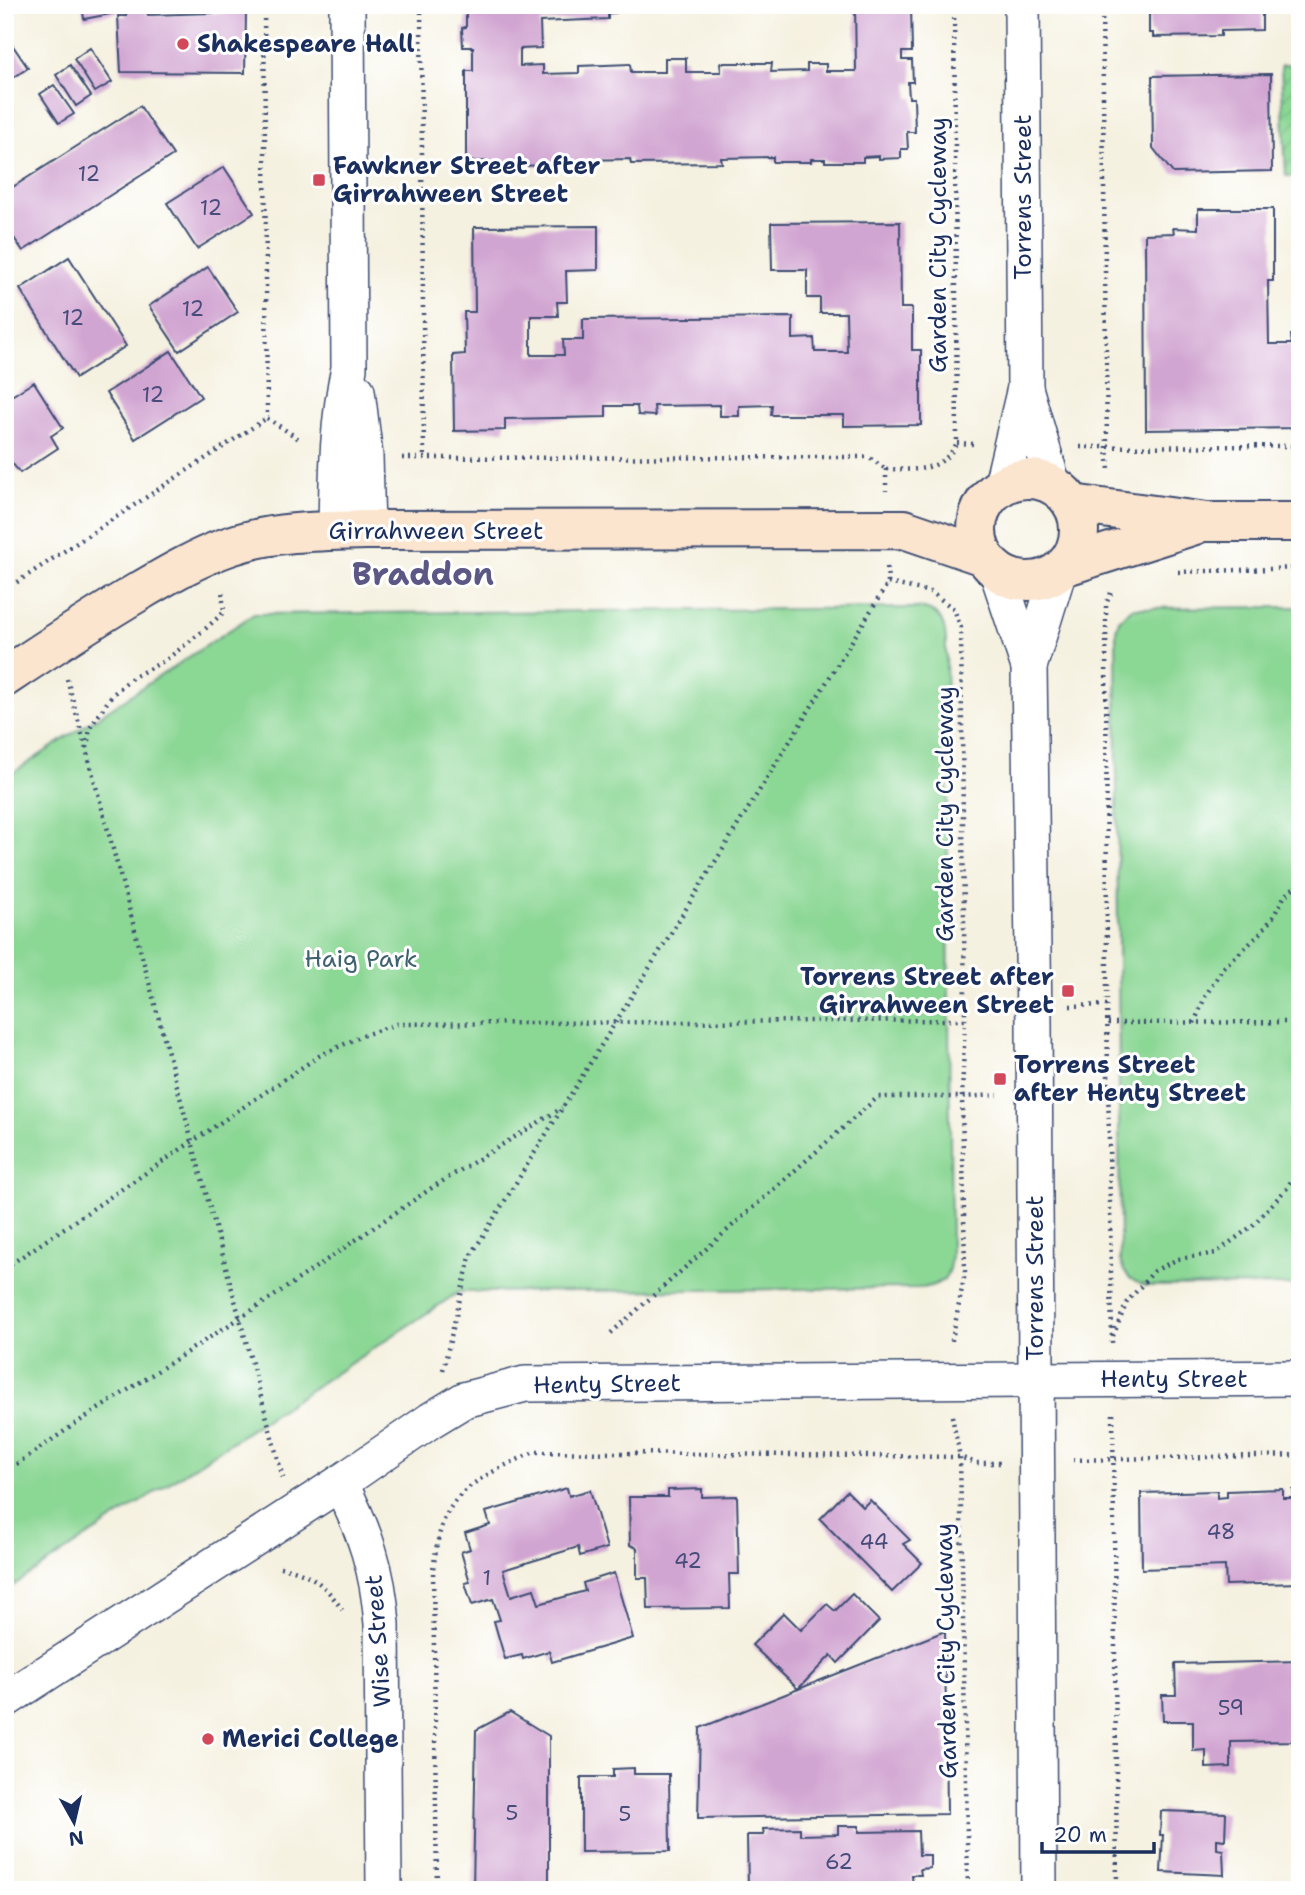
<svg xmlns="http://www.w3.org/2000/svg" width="1305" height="1895" viewBox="0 0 1305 1895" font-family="'Shantell Sans',sans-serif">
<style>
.park{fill:#8bd794;stroke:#538379;stroke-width:2}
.garden{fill:url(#garden-furrows);stroke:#538379;stroke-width:2}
.building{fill:#d1a5d1}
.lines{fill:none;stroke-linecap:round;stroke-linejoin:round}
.street-casing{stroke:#3c4c72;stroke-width:38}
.secondary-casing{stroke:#3c4c72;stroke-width:42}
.path{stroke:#3c4c72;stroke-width:4.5;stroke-dasharray:2 5;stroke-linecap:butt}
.street{stroke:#fff;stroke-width:35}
.secondary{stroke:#fce5cf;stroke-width:38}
.poi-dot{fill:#d1495b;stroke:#fff;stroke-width:2.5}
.labels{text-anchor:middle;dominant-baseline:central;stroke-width:6;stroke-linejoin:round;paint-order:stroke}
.number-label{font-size:21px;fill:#484c7b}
.poi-label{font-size:24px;font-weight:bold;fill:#1b2f5e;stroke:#fff;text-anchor:start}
.street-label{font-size:24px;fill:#1b2f5e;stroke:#fff}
.park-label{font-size:24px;fill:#3d616e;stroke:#fff}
.district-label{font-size:32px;font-weight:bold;fill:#5b5886;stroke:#fff}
</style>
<defs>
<pattern id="garden-furrows" width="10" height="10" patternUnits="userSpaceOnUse" patternTransform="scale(1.75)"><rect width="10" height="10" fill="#8bd794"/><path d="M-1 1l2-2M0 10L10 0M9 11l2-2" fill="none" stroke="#77b982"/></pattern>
</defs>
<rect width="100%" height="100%" fill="#fff"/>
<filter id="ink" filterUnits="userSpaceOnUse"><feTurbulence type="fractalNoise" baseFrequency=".0143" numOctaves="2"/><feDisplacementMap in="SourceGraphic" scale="14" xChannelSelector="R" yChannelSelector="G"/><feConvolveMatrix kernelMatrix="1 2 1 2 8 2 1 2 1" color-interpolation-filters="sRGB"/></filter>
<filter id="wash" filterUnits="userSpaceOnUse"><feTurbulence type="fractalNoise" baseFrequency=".00686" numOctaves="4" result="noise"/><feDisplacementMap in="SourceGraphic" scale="28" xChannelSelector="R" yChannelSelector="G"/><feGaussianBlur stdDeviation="1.57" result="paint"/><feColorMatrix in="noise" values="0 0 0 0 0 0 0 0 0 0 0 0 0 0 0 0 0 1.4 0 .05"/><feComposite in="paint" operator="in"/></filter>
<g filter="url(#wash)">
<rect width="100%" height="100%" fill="#f5f1e0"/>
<g class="park">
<path d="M1300,607V1285L1146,1286C1131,1281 1124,1276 1120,1260L1116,630L1119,620L1132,608Z"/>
<path d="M920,608C940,612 944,621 946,639L951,1253C950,1277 945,1284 922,1288L459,1292L5,1591V778L254,614Z"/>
</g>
<path class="garden" d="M1300,64V176H1286L1281,65Z"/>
<g id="blocks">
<g class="building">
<path d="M82,5H146L148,15L246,12L245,73L121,72L118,16H126V11L84,19Z"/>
<path d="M466,5H616V13H608V19L540,22L541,48L520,49V66L543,65V74L579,73V66L630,64L631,72H665V58H686V72H721L720,63H772L771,72L807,71V64H826V71H856L855,5H911L912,52H902V60H912L913,82H908L909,98H914L915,132H907L908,149H901V158L879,159V156L863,157V162H825V159H811V162H773V157L721,158L722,163L631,164L630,159L582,160L583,165L489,166V161L466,162V71H473V47H463L462,28L466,27Z"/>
<path d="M1149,5H1262V30L1221,31V36L1153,37V33H1149Z"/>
<path d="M5,34L28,68L5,83Z"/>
<path d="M90,48L112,82L95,92L74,59Z"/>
<path d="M70,65L91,96L76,106L56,75Z"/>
<path d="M1271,74L1272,171L1173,173L1153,148L1152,76Z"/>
<path d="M54,85L74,114L59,123L40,94Z"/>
<path d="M140,106L173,155L23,251L5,225V192Z"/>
<path d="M224,167L254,213L197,249L167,203Z"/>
<path d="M1198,209H1273V281H1268L1269,344H1292L1291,335H1300V428L1146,430L1145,234L1174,233L1173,228L1198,229Z"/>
<path d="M900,222L901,308H912V350H921V425L844,426V415H771L772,405L739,406V416H720V405L654,406L655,416L638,415L637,406H606V417L505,419V430L454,431L453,355L465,354L464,312H475L474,227L598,226V270L566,271L567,302H557L558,316H531V355H564L563,340H583V319L793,317V339L814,338L815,352H847L846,313H820V298H807V270H772L771,223Z"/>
<path d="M69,257L126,346L76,378L20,289Z"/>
<path d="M208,267L238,312L179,351L149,306Z"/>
<path d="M171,351L201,397L135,439L106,393Z"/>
<path d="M34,382L63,428L51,436L58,448L20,473L12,463L5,467V400Z"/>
<path d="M567,1488L569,1496L590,1490L607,1548L580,1556L578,1547L503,1570L511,1596L534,1589L539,1604L585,1591L583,1583L614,1573L633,1638L552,1662L549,1651L523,1659L522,1655L505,1659L494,1621L500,1620L493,1599L472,1605L465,1583L470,1582L461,1552L470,1549L465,1533L490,1525L486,1512Z"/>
<path d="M702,1489V1497L737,1496L739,1574H729L730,1608L648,1609L647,1578H637V1548L630,1545L629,1497H668V1490Z"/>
<path d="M1283,1489V1498H1294L1293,1490H1300V1583L1226,1585L1225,1566L1142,1569L1141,1493L1217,1491V1498L1227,1497V1491Z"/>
<path d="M847,1491L863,1507L870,1500L910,1540L903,1544L922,1563L892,1592L820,1519Z"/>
<path d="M852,1594L879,1621L838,1663L831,1655L798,1689L752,1645L784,1613L801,1630L827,1604L835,1611Z"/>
<path d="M945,1631L947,1814L698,1818L700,1728Z"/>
<path d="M1300,1661V1741L1231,1742V1767L1206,1768V1750L1193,1751V1721H1163L1162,1695H1176L1175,1664Z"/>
<path d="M510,1712L549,1736V1890H473L476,1730Z"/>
<path d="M634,1768V1774H669L670,1851L581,1852V1777H613V1769Z"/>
<path d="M1161,1811L1226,1813L1225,1840L1217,1839V1849L1223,1850L1224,1875L1161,1872L1163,1835H1160Z"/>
<path d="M838,1826H859V1832L918,1831L919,1855H930V1868L920,1869L921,1875H912L913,1890H748L747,1835H764L763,1829L800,1828V1835L838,1834Z"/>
</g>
</g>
</g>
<g filter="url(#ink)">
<use href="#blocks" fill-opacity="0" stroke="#3c4c72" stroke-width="2"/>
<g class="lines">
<defs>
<g id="street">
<path d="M1025,388L1053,485"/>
<path d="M357,391L365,456L367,530"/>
<path d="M1002,485L1025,388L1022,5"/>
<path d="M336,531C337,476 337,422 349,368L347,5"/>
<path d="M997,571L1029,667L1034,1022L1039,1890"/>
<path d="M1029,667L1059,570"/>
<path d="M340,1483C365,1532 378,1569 382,1624L384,1890"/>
<path d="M5,1700L340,1483L431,1420L464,1400L525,1384L1300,1378"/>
</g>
<g id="secondary">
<circle cx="1028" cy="530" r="51"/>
<path d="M1072,504L1207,522H1300"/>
<path d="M1063,567L1195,525"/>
<path d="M5,677C50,647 94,618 140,591C169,574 198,557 230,546C274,531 321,531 367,530L904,529L983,556"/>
</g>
</defs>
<use href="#street" class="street-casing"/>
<use href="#secondary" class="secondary-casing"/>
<g class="path">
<path d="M264,5L267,418"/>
<path d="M421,5L424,459"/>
<path d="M1102,5L1107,448L1109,470"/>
<path d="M267,418L302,441"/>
<path d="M957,443L974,444"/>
<path d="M1080,447L1300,446"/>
<path d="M402,458L868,457L886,469"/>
<path d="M886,469C915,470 941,473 957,443L954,5"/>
<path d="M886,469V491"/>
<path d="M887,567L888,583"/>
<path d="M1178,572L1300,568"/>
<path d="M888,583L931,592L954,609L961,628L965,1020L962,1097L965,1273L951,1345"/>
<path d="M5,590L267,418"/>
<path d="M1111,593L1106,604L1107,1005L1112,1343"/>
<path d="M67,679L283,1478"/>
<path d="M87,748L90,728L112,695L133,677L166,660L204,630L224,612L222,590"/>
<path d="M1070,1006L1107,1005"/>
<path d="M1108,1023L1300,1022"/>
<path d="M1194,1023L1206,995L1223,968L1259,935L1273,917L1284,897L1300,882"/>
<path d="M5,1268L319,1056L364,1035L397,1024L965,1020"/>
<path d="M611,1333L878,1097H962L998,1095"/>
<path d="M1113,1336L1127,1302L1154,1271L1178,1259L1216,1253L1252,1226L1287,1188L1300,1166"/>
<path d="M443,1370L470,1257L888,583"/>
<path d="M1113,1414L1117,1890"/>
<path d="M952,1416L960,1457L968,1890"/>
<path d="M1073,1460L1300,1455"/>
<path d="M5,1472L75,1424L271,1298L433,1187L562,1108"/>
<path d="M280,1567C310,1572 326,1585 342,1610"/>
<path d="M437,1890L433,1569C435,1558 436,1547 439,1536C450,1486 492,1472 534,1452L960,1457L976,1463H1001"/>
</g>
<use href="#street" class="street"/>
<use href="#secondary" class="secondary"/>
</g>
</g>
<g class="poi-dot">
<circle cx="183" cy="44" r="7"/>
<rect x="312" y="173" width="14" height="14" rx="3.5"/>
<rect x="1061" y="984" width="14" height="14" rx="3.5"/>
<rect x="993" y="1072" width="14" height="14" rx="3.5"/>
<circle cx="208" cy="1739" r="7"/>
</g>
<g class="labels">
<g class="number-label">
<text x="89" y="174">12</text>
<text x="211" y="208">12</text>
<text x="193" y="309">12</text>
<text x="73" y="318">12</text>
<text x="153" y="395">12</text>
<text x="1221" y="1532">48</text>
<text x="874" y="1542">44</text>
<text x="688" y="1561">42</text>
<text x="487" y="1578">1</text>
<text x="1231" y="1708">59</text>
<text x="512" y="1813">5</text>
<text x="625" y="1814">5</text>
<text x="839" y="1862">62</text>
</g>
<g class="poi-label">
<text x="197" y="44">Shakespeare Hall</text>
<text x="333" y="166">Fawkner Street after<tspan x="333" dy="28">Girrahween Street</tspan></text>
<text x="1054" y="977" text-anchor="end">Torrens Street after<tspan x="1054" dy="28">Girrahween Street</tspan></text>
<text x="1014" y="1065">Torrens Street<tspan x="1014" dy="28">after Henty Street</tspan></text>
<text x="222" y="1739">Merici College</text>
</g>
<g class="street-label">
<text transform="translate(1023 197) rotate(-90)">Torrens Street</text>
<text transform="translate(938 245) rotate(-90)">Garden City Cycleway</text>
<text x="436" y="531">Girrahween Street</text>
<text transform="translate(945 814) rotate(-90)">Garden City Cycleway</text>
<text transform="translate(1035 1278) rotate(-90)">Torrens Street</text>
<text x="1174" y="1379">Henty Street</text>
<text transform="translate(607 1384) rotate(-1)">Henty Street</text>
<text transform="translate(378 1641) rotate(-94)">Wise Street</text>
<text transform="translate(946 1651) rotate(-91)">Garden City Cycleway</text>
</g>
<g class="park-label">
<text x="361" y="959">Haig Park</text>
</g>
<g class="district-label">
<text x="423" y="573">Braddon</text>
</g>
</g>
<rect width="1305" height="1895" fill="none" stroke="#fff" stroke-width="28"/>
<g transform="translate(74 1822) rotate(172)" stroke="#ffffff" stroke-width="5" paint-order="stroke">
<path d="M0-5L12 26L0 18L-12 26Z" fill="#1b2f5e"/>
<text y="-10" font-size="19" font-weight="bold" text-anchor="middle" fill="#1b2f5e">N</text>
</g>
<path d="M1042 1842v10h112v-10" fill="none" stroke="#1b2f5e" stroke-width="3.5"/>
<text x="1053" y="1842" font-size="21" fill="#1b2f5e" stroke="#ffffff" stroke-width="5" paint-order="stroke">20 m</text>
</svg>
